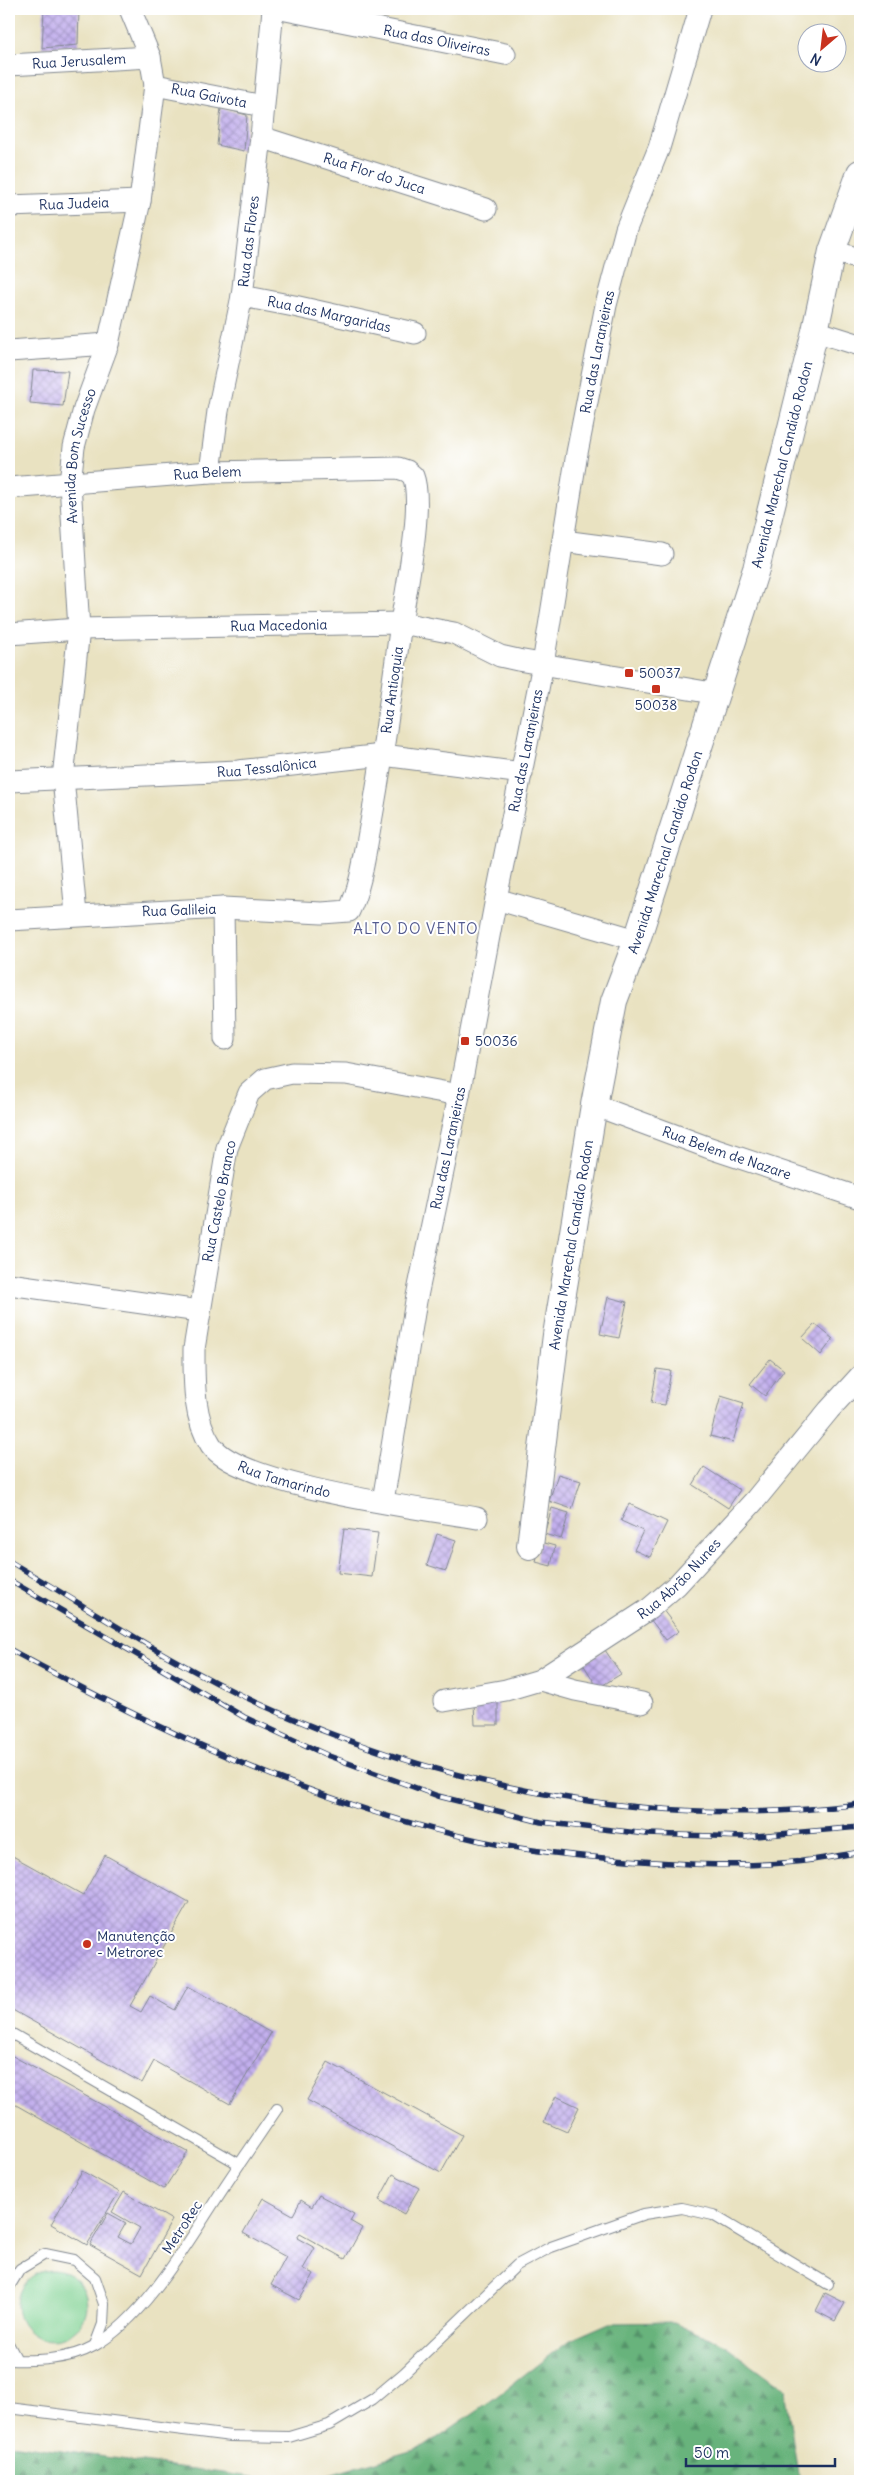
<svg xmlns="http://www.w3.org/2000/svg" width="869" height="2490" viewBox="0 0 869 2490" font-family="Delius,sans-serif">
<style>
.grass{fill:#7fd192;stroke:#4d8078}
.forest{fill:url(#forest-firs);stroke:#41716d}
.building{fill:url(#building-cross-hatch)}
.lines{fill:none;stroke-linecap:round;stroke-linejoin:round}
.service-casing{stroke:#828890;stroke-width:12}
.minor-casing{stroke:#828890;stroke-width:23}
.tertiary-casing{stroke:#828890;stroke-width:28}
.service{stroke:#fff;stroke-width:10}
.minor{stroke:#fff;stroke-width:21}
.tertiary{stroke:#fff;stroke-width:26}
.rail-casing{stroke:#1b2f5e;stroke-width:5.5}
.rail{stroke:#fff;stroke-width:4;stroke-dasharray:11;stroke-linecap:butt}
.poi-dot{fill:#c8321e;stroke:#fff;stroke-width:2}
.labels{text-anchor:middle;dominant-baseline:central;stroke-width:4;stroke-linejoin:round;paint-order:stroke}
.street-label{font-size:14px;fill:#1b2f5e;stroke:#fff}
.poi-label{font-size:14px;fill:#1b2f5e;stroke:#fff;text-anchor:start}
.neighbourhood-label{font-size:15px;letter-spacing:1px;fill:#555c90;stroke:#fff}
</style>
<defs>
<pattern id="forest-firs" width="22" height="20" patternUnits="userSpaceOnUse" patternTransform="scale(1.25)"><rect width="22" height="20" fill="#67b37c"/><path d="M5 1l3.5 6h-7zM16 11l3.5 6h-7z" fill="#549269"/></pattern>
<pattern id="building-cross-hatch" width="8" height="8" patternUnits="userSpaceOnUse" patternTransform="scale(1.25)"><rect width="8" height="8" fill="#c2afed"/><path d="M0 0l8 8M0 8l8-8" fill="none" stroke="#9d8fc3"/></pattern>
</defs>
<rect width="100%" height="100%" fill="#fff"/>
<filter id="ink" filterUnits="userSpaceOnUse"><feTurbulence type="fractalNoise" baseFrequency=".02" numOctaves="2"/><feDisplacementMap in="SourceGraphic" scale="10" xChannelSelector="R" yChannelSelector="G"/><feConvolveMatrix kernelMatrix="1 2 1 2 8 2 1 2 1" color-interpolation-filters="sRGB"/></filter>
<filter id="wash" filterUnits="userSpaceOnUse"><feTurbulence type="fractalNoise" baseFrequency=".0096" numOctaves="4" result="noise"/><feDisplacementMap in="SourceGraphic" scale="20" xChannelSelector="R" yChannelSelector="G"/><feGaussianBlur stdDeviation="1.12" result="paint"/><feColorMatrix in="noise" values="0 0 0 0 0 0 0 0 0 0 0 0 0 0 0 0 0 1.4 0 .05"/><feComposite in="paint" operator="in"/></filter>
<g filter="url(#wash)">
<rect width="100%" height="100%" fill="#e9e2c1"/>
<circle class="grass" cx="52" cy="2305" r="35"/>
<g class="forest">
<path d="M674,2322L725,2345L785,2389L799,2481H309L424,2447L492,2400L568,2341L609,2323Z"/>
<path d="M9,2444L18,2445L281,2481H9Z"/>
</g>
<g id="blocks">
<g class="building">
<path d="M44,9H79L78,45L42,48Z"/>
<path d="M221,108L247,115L244,151L217,145Z"/>
<path d="M33,370L68,371L63,406L30,403Z"/>
<path d="M608,1297L627,1302L619,1338L600,1334Z"/>
<path d="M815,1324L833,1339L821,1355L802,1338Z"/>
<path d="M770,1359L784,1370L765,1396L750,1384Z"/>
<path d="M657,1369L671,1371L665,1405L651,1403Z"/>
<path d="M721,1396L744,1403L733,1442L710,1436Z"/>
<path d="M704,1467L740,1490L728,1508L693,1485Z"/>
<path d="M558,1474L581,1481L572,1509L549,1501Z"/>
<path d="M629,1504L667,1522L650,1557L634,1550L643,1531L621,1521Z"/>
<path d="M552,1508L569,1513L561,1539L544,1534Z"/>
<path d="M344,1529L378,1533L372,1577L338,1573Z"/>
<path d="M437,1534L456,1540L446,1571L427,1565Z"/>
<path d="M540,1542L555,1546L551,1566L536,1562Z"/>
<path d="M659,1605L679,1631L666,1640L647,1615Z"/>
<path d="M605,1650L621,1674L598,1688L583,1664Z"/>
<path d="M474,1702H498V1725H475Z"/>
<path d="M9,1854L83,1895L105,1855L189,1902L130,2006L141,2012L150,1996L175,2010L188,1986L271,2033L230,2104L154,2061L142,2083L9,2008Z"/>
<path d="M9,2054L188,2152L164,2189L9,2101Z"/>
<path d="M328,2062L462,2135L441,2173L307,2100Z"/>
<path d="M556,2096L579,2107L567,2132L544,2122Z"/>
<path d="M82,2171L119,2192L87,2245L51,2224Z"/>
<path d="M393,2174L419,2188L404,2214L379,2200Z"/>
<path d="M124,2192L172,2220L142,2274L90,2245L108,2213L126,2223L118,2237L131,2244L140,2228L112,2212Z"/>
<path d="M319,2195L354,2214L350,2221L362,2228L345,2259L300,2234L297,2238L315,2248L303,2269L314,2274L299,2300L271,2285L286,2257L243,2233L263,2198L293,2215L301,2200L312,2207Z"/>
<path d="M825,2293L845,2303L835,2321L816,2311Z"/>
</g>
</g>
</g>
<g filter="url(#ink)">
<use href="#blocks" fill-opacity="0" stroke="#828890" stroke-width="1"/>
<g class="lines">
<defs>
<g id="service">
<path d="M9,2032L239,2164"/>
<path d="M9,2287L20,2269L45,2254L74,2260L95,2278L104,2304L103,2324L95,2345"/>
<path d="M9,2345L17,2360"/>
<path d="M9,2360C37,2361 69,2360 94,2346C143,2319 185,2247 215,2201C235,2170 256,2140 277,2109"/>
<path d="M9,2408L231,2436L289,2437L329,2425L373,2399L404,2373L517,2265L551,2247L644,2214L682,2208L713,2215L828,2284"/>
</g>
<g id="minor">
<path id="s1" d="M281,9L505,54"/>
<path id="s2" d="M9,65L150,57"/>
<path id="s3" d="M155,85L263,106"/>
<path id="s4" d="M261,137L486,209"/>
<path id="s5" d="M9,206L140,201"/>
<path d="M832,251L860,259"/>
<path id="s6" d="M242,296L294,306L415,333"/>
<path d="M815,331L860,345"/>
<path d="M9,351L108,344"/>
<path id="s7" d="M210,472L218,411L242,296L261,137L273,9"/>
<path id="s8" d="M9,488L210,472L398,468L407,471L413,476C424,504 406,590 401,623C392,690 383,756 371,822C365,852 362,884 349,911L322,913L223,908L9,920"/>
<path d="M563,541L662,554"/>
<path id="s9" d="M9,634L79,629L401,623L454,633L500,656L518,660L718,694"/>
<path id="s10" d="M9,781L238,771L383,755L522,773"/>
<path d="M496,899L637,940"/>
<path d="M223,908L225,1039"/>
<path id="s11" d="M76,914L63,778L79,629L70,483L74,447L84,409L108,344L140,201L155,85L150,57L130,9"/>
<path id="s12" d="M459,1095L346,1074L292,1073L265,1079L249,1093L227,1148L194,1349C194,1380 193,1418 211,1445C239,1486 424,1509 477,1518"/>
<path id="s13" d="M594,1105L707,1147L860,1198"/>
<path d="M9,1284L199,1311"/>
<path id="s14" d="M383,1501L416,1301L459,1095L496,899L543,664L577,453L606,305L626,229L659,148L700,9"/>
<path d="M540,1680L575,1690L642,1703"/>
<path id="s15" d="M444,1701L506,1690L540,1680L649,1609L677,1585L756,1499L829,1410L860,1376"/>
</g>
<g id="tertiary">
<path id="s16" d="M530,1546L556,1335L594,1105L614,1001L637,940L756,569L815,331L832,251L860,173"/>
</g>
</defs>
<use href="#service" class="service-casing"/>
<use href="#minor" class="minor-casing"/>
<use href="#tertiary" class="tertiary-casing"/>
<use href="#service" class="service"/>
<use href="#minor" class="minor"/>
<use href="#tertiary" class="tertiary"/>
<defs>
<g id="rail">
<path d="M9,1561C92,1610 174,1665 262,1705C447,1789 658,1830 860,1804"/>
<path d="M9,1580L244,1717L329,1756L438,1796L541,1822L647,1834L745,1837L860,1827"/>
<path d="M9,1649C157,1730 315,1804 481,1841C538,1853 597,1858 655,1862C700,1865 748,1867 794,1862C816,1860 838,1856 860,1852"/>
</g>
</defs>
<use href="#rail" class="rail-casing"/>
<use href="#rail" class="rail"/>
</g>
</g>
<g class="poi-dot">
<rect x="624" y="668" width="10" height="10" rx="2.5"/>
<rect x="651" y="684" width="10" height="10" rx="2.5"/>
<rect x="460" y="1036" width="10" height="10" rx="2.5"/>
<circle cx="87" cy="1944" r="5"/>
</g>
<g class="labels">
<g class="street-label">
<text stroke="none"><textPath href="#s1" startOffset="159">Rua das Oliveiras</textPath></text>
<text stroke="none"><textPath href="#s2" startOffset="70">Rua Jerusalem</textPath></text>
<text stroke="none"><textPath href="#s3" startOffset="55">Rua Gaivota</textPath></text>
<text stroke="none"><textPath href="#s4" startOffset="119">Rua Flor do Juca</textPath></text>
<text stroke="none"><textPath href="#s5" startOffset="65">Rua Judeia</textPath></text>
<text stroke="none"><textPath href="#s7" startOffset="234">Rua das Flores</textPath></text>
<text stroke="none"><textPath href="#s6" startOffset="89">Rua das Margaridas</textPath></text>
<text stroke="none"><textPath href="#s14" startOffset="1169">Rua das Laranjeiras</textPath></text>
<text stroke="none"><textPath href="#s11" startOffset="461">Avenida Bom Sucesso</textPath></text>
<text stroke="none"><textPath href="#s16" startOffset="1114">Avenida Marechal Candido Rodon</textPath></text>
<text stroke="none"><textPath href="#s8" startOffset="199">Rua Belem</textPath></text>
<text stroke="none"><textPath href="#s9" startOffset="270">Rua Macedonia</textPath></text>
<text transform="translate(392 690) rotate(-82)">Rua Antioquia</text>
<text stroke="none"><textPath href="#s14" startOffset="764">Rua das Laranjeiras</textPath></text>
<text stroke="none"><textPath href="#s10" startOffset="258">Rua Tessalônica</textPath></text>
<text stroke="none"><textPath href="#s16" startOffset="709">Avenida Marechal Candido Rodon</textPath></text>
<text transform="translate(179 910) rotate(-2)">Rua Galileia</text>
<text stroke="none"><textPath href="#s14" startOffset="359">Rua das Laranjeiras</textPath></text>
<text stroke="none"><textPath href="#s13" startOffset="141">Rua Belem de Nazare</textPath></text>
<text transform="translate(219 1201) rotate(-79)">Rua Castelo Branco</text>
<text stroke="none"><textPath href="#s16" startOffset="304">Avenida Marechal Candido Rodon</textPath></text>
<text stroke="none"><textPath href="#s12" startOffset="662">Rua Tamarindo</textPath></text>
<text stroke="none"><textPath href="#s15" startOffset="271">Rua Abrão Nunes</textPath></text>
<text transform="translate(182 2227) rotate(-57)">MetroRec</text>
</g>
<g class="poi-label">
<text x="639" y="673">50037</text>
<text x="656" y="705" text-anchor="middle">50038</text>
<text x="475" y="1041">50036</text>
<text x="97" y="1936">Manutenção<tspan x="97" dy="16">- Metrorec</tspan></text>
</g>
<g class="neighbourhood-label">
<text x="416" y="928">ALTO DO VENTO</text>
</g>
</g>
<rect width="869" height="2490" fill="none" stroke="#fff" stroke-width="30"/>
<g transform="translate(822 48) rotate(208)"><circle r="24" fill="#ffffff" stroke="#a4acbf"/>
<path d="M0-4L9 19L0 12L-9 19Z" fill="#c8321e"/>
<text y="-8" font-size="14" font-weight="bold" text-anchor="middle" fill="#1b2f5e">N</text>
</g>
<path d="M686 2458v8h149v-8" fill="none" stroke="#1b2f5e" stroke-width="2.5"/>
<text x="694" y="2458" font-size="15" fill="#1b2f5e" stroke="#ffffff" stroke-width="4" paint-order="stroke">50 m</text>
</svg>
